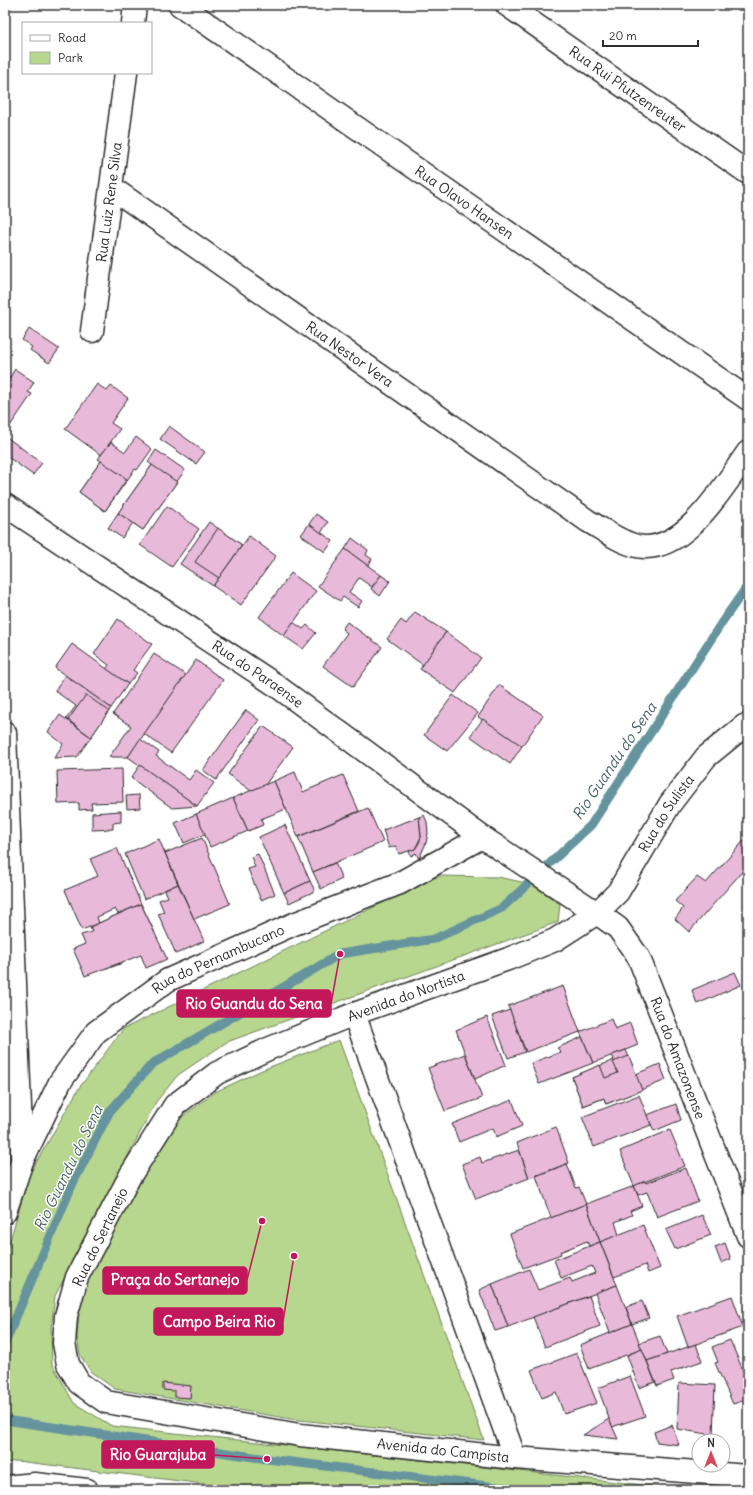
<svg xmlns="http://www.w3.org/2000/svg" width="753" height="1495" viewBox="0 0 753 1495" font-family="Delius,sans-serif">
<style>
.green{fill:#b7d68e;stroke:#71805c}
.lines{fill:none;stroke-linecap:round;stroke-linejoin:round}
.stream{stroke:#65949e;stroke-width:9}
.building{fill:#e9b9da;stroke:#2b2b2b}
.street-casing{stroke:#2b2b2b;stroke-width:25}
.secondary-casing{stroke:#2b2b2b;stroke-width:25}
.street{stroke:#fff;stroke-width:22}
.secondary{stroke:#fff;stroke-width:22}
.labels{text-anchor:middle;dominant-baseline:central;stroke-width:3;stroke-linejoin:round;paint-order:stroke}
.street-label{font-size:14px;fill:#2b2b2b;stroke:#fff}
.water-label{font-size:15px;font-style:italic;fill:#486064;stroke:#fff}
.leader{fill:none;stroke:#c2185b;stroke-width:1.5}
.callout-dot{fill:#c2185b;stroke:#fff;stroke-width:1.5}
.callout{fill:#c2185b;stroke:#c2185b;stroke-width:1.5}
.callout-label{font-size:15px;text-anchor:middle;font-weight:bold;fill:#fff}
</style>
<rect width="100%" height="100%" fill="#fff"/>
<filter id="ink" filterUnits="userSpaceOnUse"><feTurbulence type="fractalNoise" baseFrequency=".025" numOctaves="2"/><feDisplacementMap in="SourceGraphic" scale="8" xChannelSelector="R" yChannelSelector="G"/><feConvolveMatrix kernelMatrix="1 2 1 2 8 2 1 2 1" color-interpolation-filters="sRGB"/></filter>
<g filter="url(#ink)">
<g class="green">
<path d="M438,876L498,877L531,884L560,904L558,922L227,1042L178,1075L156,1102L55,1296L51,1329L52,1364L74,1403L112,1426L689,1490H253L17,1461L5,1463V1257L30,1173L79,1088L123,1029Z"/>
<path d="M339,1040L484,1440L291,1419L115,1389L91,1372L80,1355L77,1336L79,1311L89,1276L137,1185L177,1121L215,1092L262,1070Z"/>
</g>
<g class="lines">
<g class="stream">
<path d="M5,1343L73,1183L110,1111L152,1064L340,954L434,939L502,908L591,825L722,622L748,585"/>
<path d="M5,1420L267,1459L521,1490"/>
</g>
</g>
<g class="building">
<path d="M29,329L59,349L49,363L30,350L32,347L22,340Z"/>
<path d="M15,369L34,382L28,392L32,394L8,429L5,428V378L8,380Z"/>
<path d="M97,384L107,391L111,386L128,398L111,423L120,429L101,455L65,429Z"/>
<path d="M169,426L205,452L196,464L160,439Z"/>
<path d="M5,436L42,463L33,475L5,455Z"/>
<path d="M136,437L152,449L137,470L135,469L105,511L79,492L101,461L98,459L111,442L125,452Z"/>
<path d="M156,450L185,470L143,530L118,513L152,465L148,462Z"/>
<path d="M101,461L127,479L105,511L79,492Z"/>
<path d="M152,465L177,482L143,530L118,513Z"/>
<path d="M167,506L199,529L172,567L140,545Z"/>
<path d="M118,513L133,523L122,538L108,528Z"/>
<path d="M316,514L328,522L321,533L309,524Z"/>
<path d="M209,522L242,545L213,586L180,564Z"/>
<path d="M309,524L333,541L325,552L301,535Z"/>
<path d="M218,528L242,545L219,578L195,562Z"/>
<path d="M249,536L276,556L241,605L213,586Z"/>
<path d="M352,538L368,550L366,555L372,559L368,566L345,549Z"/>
<path d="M345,549L381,575L372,587L359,578L349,592L362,601L358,607L343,597L340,601L318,586Z"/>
<path d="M291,573L316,591L284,636L259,617Z"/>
<path d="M381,575L390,581L380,596L371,589Z"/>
<path d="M415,612L446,632L423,665L387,639L401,620L406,624Z"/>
<path d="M118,619L152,644L133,670L137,673L128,684L106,669L109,665L94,654Z"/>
<path d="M293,622L303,629L307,625L316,633L303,649L284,636Z"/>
<path d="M347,622L382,647L353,687L323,666L347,633L342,629Z"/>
<path d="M446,632L481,658L455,693L420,669Z"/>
<path d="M72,644L128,684L111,708L55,668Z"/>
<path d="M154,654L186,675L128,757H109L131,726L113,714Z"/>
<path d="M196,660L223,680L171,753L144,734Z"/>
<path d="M65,675L111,708L91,737L66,719L76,706L55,691Z"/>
<path d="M499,685L543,715L522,746L478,717Z"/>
<path d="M86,695L109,711L91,737L68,720Z"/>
<path d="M453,695L478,713L447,751L424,735Z"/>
<path d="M246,710L259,720L216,780L203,770Z"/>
<path d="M60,715L91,737L77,757L54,758L63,744L48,732Z"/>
<path d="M483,719L522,746L510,764L470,736Z"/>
<path d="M263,726L293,747L265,785L251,791L228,774Z"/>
<path d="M140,739L159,752L156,756L189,780L196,770L214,783L197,806L128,757Z"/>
<path d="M140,765L197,806L172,808L131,778Z"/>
<path d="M122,769L123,802L91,803L92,809L79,810V803L58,804L57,771Z"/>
<path d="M295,772L303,792L343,775L359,811L298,837L274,781Z"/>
<path d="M274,781L286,809L261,819L263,825L248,831L233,798Z"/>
<path d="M139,795L140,808L127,809L126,796Z"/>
<path d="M233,798L248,831L210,847L196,814Z"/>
<path d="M368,808L383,842L313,872L298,837Z"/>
<path d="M121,811V822L113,823V829L92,830V813Z"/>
<path d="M196,814L205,834L184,843L175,823Z"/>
<path d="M424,815L427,822L428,833L426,843L419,859L416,853L411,856L409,851L415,849L419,843L421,837L419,817Z"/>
<path d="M419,817L421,837L415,849L399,854L396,846L389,848L383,830Z"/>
<path d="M285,825L310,881L284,893L259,837Z"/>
<path d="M748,836V865L689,932L675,919L683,908L675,901L697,877L706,883Z"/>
<path d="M202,838L230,904L194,919L165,853Z"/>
<path d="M159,839L178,884L144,899L125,854Z"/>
<path d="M117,848L141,904L118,914L115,909L97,917L99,923L82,930L65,890L98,876L90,859Z"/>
<path d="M258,854L275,894L261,900L248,869L255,867L251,857Z"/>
<path d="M335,863L342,879L321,889L313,872Z"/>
<path d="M748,865V885L742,871Z"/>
<path d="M310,881L315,891L289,903L284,893Z"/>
<path d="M178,884L204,941L176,954L158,914L164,912L159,900L168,897L165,890Z"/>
<path d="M141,904L155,933L140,940L142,947L130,952L126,944L119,948L125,962L107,969L90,927Z"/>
<path d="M141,904L167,959L146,968L141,955L85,976L73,949L85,944L81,935L92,932L90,927Z"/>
<path d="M735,972L741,985L697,1004L692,990Z"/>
<path d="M563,986L580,1032L526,1052L508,1006Z"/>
<path d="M510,1010L525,1052L508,1058L492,1016Z"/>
<path d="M487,1017L506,1065L475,1079L456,1030Z"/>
<path d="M611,1019L615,1029L630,1023L638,1045L593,1063L580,1032Z"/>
<path d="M582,1037L593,1063L539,1084L531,1063L561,1052L557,1048Z"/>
<path d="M626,1050L636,1074L660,1064L666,1080L606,1104L604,1098L583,1106L572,1077L614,1060L612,1055Z"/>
<path d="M465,1054L482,1098L445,1111L428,1068Z"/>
<path d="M629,1056L642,1090L606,1104L604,1098L583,1106L572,1077L600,1065L605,1078L618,1073L613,1062Z"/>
<path d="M748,1063V1081L742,1065Z"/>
<path d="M639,1095L651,1125L594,1147L582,1117Z"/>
<path d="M512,1100L522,1126L496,1137L493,1128L459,1142L452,1124Z"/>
<path d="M676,1104L681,1120L654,1131L647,1115Z"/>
<path d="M556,1127L569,1163L529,1178L517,1143Z"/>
<path d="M670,1130L685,1166L634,1186L620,1151Z"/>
<path d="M519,1150L529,1178L476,1199L462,1164L480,1157L482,1163Z"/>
<path d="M567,1164L576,1188L579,1187L586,1204L551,1218L536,1176Z"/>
<path d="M686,1168L698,1201L657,1217L647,1192L638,1195L634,1186L645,1181L646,1183Z"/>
<path d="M634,1186L642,1206L630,1211L632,1215L615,1222L619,1235L600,1242L586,1204Z"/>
<path d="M586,1204L600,1242L589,1246L587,1241L560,1252L561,1254L523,1268L510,1234Z"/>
<path d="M702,1215L711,1235L675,1249L666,1230Z"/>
<path d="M643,1225L660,1268L648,1273L645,1265L614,1277L600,1242Z"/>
<path d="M600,1242L617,1285L508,1327L492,1284L529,1269L538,1290L570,1278L572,1282L595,1273L592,1266L561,1278L554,1260Z"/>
<path d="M725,1243L731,1259L721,1263L715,1247Z"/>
<path d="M492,1284L508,1327L495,1331L479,1290Z"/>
<path d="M617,1285L632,1324L610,1333L595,1293Z"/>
<path d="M589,1296L600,1326L545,1347L533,1317Z"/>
<path d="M732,1296L743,1327L688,1347L677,1316Z"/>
<path d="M642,1301L649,1318L632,1324L626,1307Z"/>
<path d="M632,1324L642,1349L589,1369L580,1345Z"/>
<path d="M660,1336L667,1354L647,1361L639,1343Z"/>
<path d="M730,1340L748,1382V1399L733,1404L715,1363L718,1362L712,1347Z"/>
<path d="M696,1344L702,1361L671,1372L674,1380L657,1386L647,1361Z"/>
<path d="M642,1349L655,1382L639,1388L627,1355Z"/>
<path d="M577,1353L597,1403L564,1414L556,1392L542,1398L531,1370Z"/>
<path d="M630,1376L645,1416L612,1427L598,1388Z"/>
<path d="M163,1383L191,1386L190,1398L175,1397V1391L163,1390Z"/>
<path d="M679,1383L715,1385L713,1435L677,1429Z"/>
<path d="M609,1419L618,1439L583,1435Z"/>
<path d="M672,1425L679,1445L657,1442L654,1432Z"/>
</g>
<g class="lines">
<defs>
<g id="street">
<path id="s1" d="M180,5L748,399"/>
<path id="s2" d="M507,5L748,173"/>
<path d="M133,23L135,5"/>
<path id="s3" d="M112,188L588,521C604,530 619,542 637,546C684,556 725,484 748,452"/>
<path id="s4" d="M92,331L126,73"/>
<path d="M5,733L22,1157"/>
<path d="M354,1014L515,1458"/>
<path id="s5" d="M5,1212L22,1161L60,1082L96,1032L168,980L294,924L400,883L482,837"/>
<path id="s6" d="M748,1236L639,958L618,928L597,913L555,940L508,959L354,1014L268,1049L217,1073L175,1105L130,1176L77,1277L66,1316L64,1343L68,1364L79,1383L106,1402L300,1435L515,1458L748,1476"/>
<path d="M5,1487L35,1484L87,1490"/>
</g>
<g id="secondary">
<path id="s7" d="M5,505L274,684L482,837L597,913L618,892L670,804L706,757L744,726L748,725"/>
</g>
</defs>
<use href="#street" class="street-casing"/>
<use href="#secondary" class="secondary-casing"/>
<use href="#street" class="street"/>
<use href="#secondary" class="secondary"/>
</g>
</g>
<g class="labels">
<g class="street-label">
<text stroke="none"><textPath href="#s2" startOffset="147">Rua Rui Pfutzenreuter</textPath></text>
<text stroke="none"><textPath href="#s4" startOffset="130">Rua Luiz Rene Silva</textPath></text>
<text stroke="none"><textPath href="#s1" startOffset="346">Rua Olavo Hansen</textPath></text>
<text stroke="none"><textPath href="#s3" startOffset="290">Rua Nestor Vera</textPath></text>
<text stroke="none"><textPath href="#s7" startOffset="304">Rua do Paraense</textPath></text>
<text stroke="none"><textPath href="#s7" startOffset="841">Rua do Sulista</textPath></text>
<text stroke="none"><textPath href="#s5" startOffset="346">Rua do Pernambucano</textPath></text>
<text transform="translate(406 996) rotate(-20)">Avenida do Nortista</text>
<text transform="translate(678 1058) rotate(69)">Rua do Amazonense</text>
<text transform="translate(100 1237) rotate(-64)">Rua do Sertanejo</text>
<text stroke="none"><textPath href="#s6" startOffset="1510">Avenida do Campista</textPath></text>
</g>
<g class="water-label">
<text transform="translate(614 761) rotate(-56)">Rio Guandu do Sena</text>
<text transform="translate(68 1168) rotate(-64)">Rio Guandu do Sena</text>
</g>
</g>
<path class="leader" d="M340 954L331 1004M262 1221L247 1280M294 1256L283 1321M267 1459L214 1455"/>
<g class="callout-dot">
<circle cx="340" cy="954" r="4"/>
<circle cx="262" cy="1221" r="4"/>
<circle cx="294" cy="1256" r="4"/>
<circle cx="267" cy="1459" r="4"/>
</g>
<g class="callout">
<rect x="177" y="990" width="154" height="27" rx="4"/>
<rect x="103" y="1267" width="144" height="27" rx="4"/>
<rect x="154" y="1308" width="129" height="27" rx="4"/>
<rect x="102" y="1441" width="112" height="27" rx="4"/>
</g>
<g class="callout-label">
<text x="254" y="1009">Rio Guandu do Sena</text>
<text x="175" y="1285">Praça do Sertanejo</text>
<text x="219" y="1327">Campo Beira Rio</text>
<text x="158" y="1460">Rio Guarajuba</text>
</g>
<rect width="753" height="1495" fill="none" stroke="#fff" stroke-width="20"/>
<rect x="10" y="10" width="733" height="1475" fill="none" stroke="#2b2b2b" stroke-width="1.5" filter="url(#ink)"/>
<rect x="22" y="22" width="130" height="52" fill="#ffffff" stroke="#aaaaaa"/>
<rect x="30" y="35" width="20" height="6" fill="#ffffff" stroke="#aaaaaa"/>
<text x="58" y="42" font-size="12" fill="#2b2b2b">Road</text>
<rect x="30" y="52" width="20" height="12" fill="#b7d68e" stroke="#aaaaaa"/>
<text x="58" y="62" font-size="12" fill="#2b2b2b">Park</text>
<g transform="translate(711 1453)"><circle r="19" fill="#ffffff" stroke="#aaaaaa"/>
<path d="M0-3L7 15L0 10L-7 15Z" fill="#d1495b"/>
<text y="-6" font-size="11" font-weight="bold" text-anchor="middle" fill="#2b2b2b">N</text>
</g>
<path d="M603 40v6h95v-6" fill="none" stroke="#2b2b2b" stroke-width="2"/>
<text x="609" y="40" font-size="12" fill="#2b2b2b" stroke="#ffffff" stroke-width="3" paint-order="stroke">20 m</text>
</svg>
